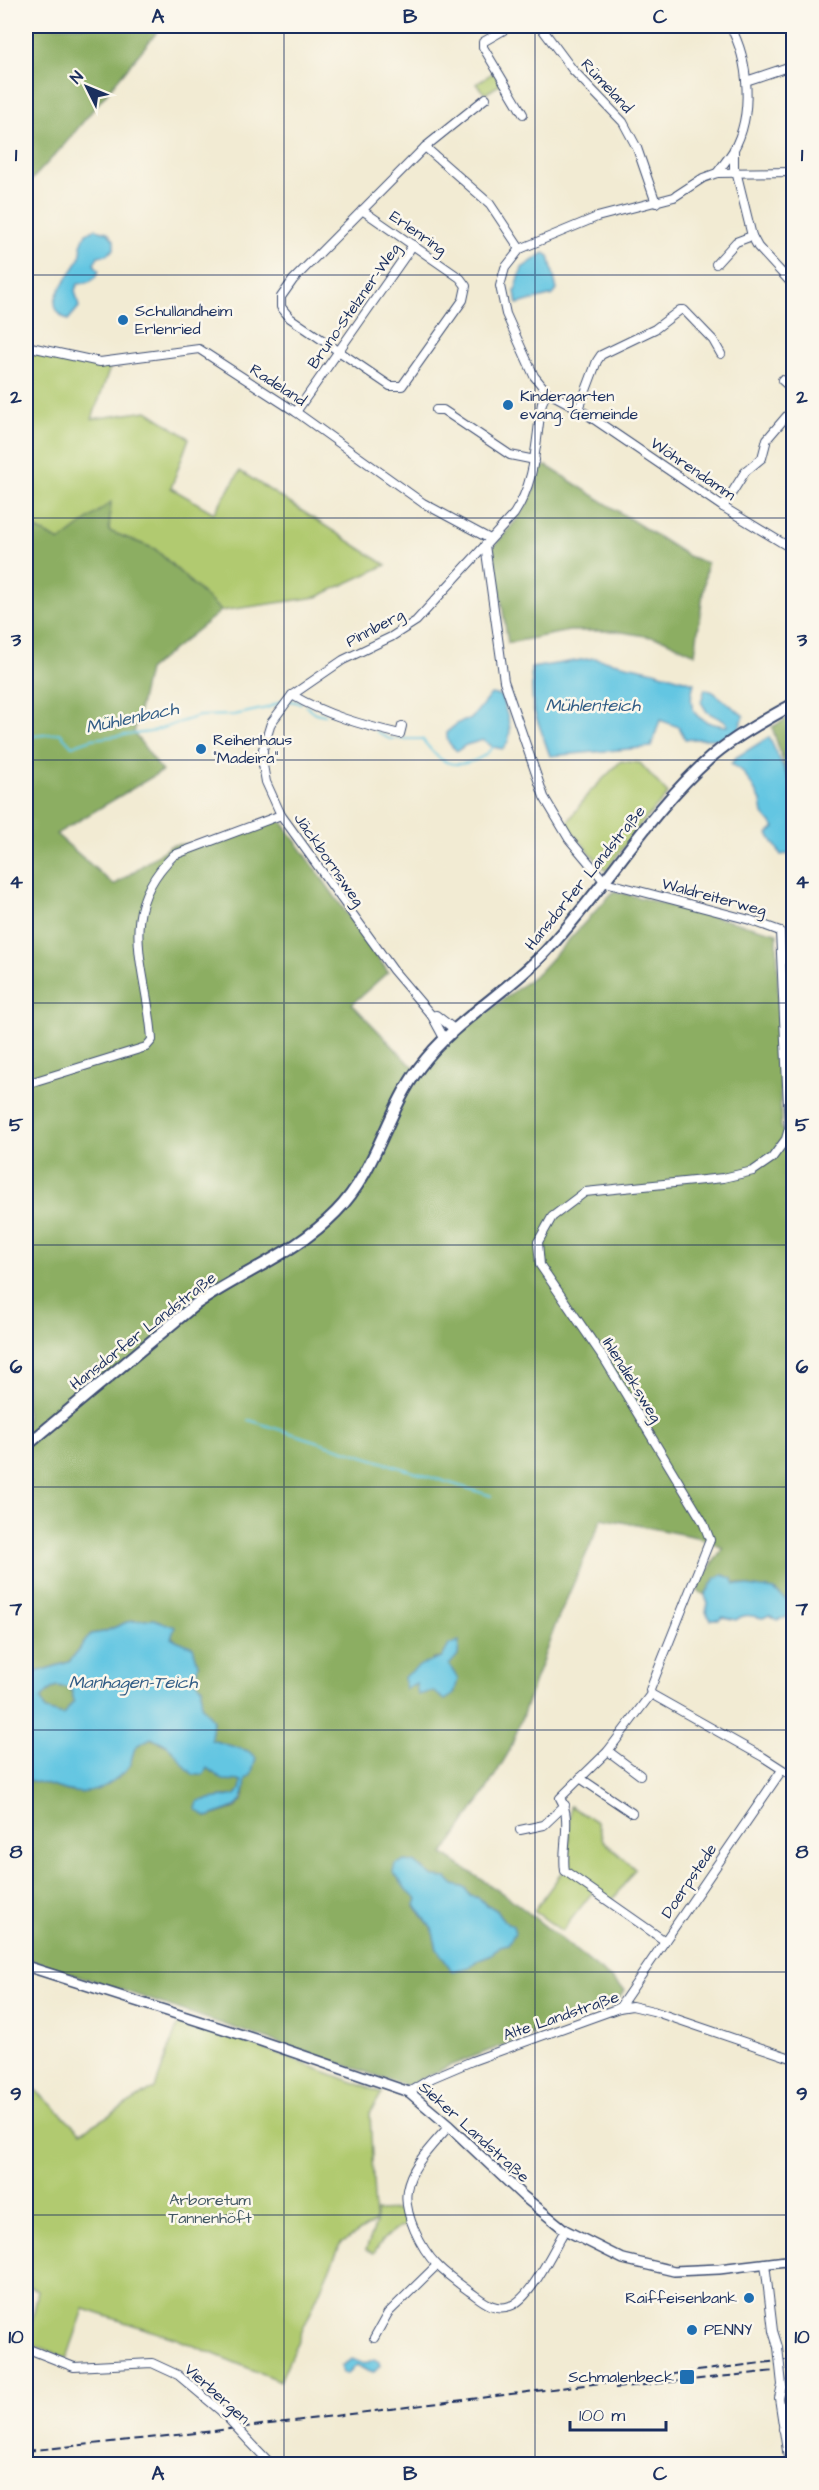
<svg xmlns="http://www.w3.org/2000/svg" width="819" height="2490" viewBox="0 0 819 2490" font-family="'Architects Daughter',sans-serif">
<style>
.green{fill:#b1ca6f;stroke:#667c66;stroke-width:1.5}
.forest{fill:#8cae62;stroke:#546e60;stroke-width:1.5;fill-rule:evenodd}
.water{fill:#64c6e2;stroke:#407aa0;stroke-width:1.5;fill-rule:evenodd}
.lines{fill:none;stroke-linecap:round;stroke-linejoin:round}
.stream{stroke:#64c6e2;stroke-width:2}
.minor-casing{stroke:#3b4b70;stroke-width:10}
.tertiary-casing{stroke:#3b4b70;stroke-width:12}
.secondary-casing{stroke:#3b4b70;stroke-width:14}
.minor{stroke:#fff;stroke-width:8}
.tertiary{stroke:#fff;stroke-width:9}
.secondary{stroke:#fff;stroke-width:10}
.rail{stroke:#1b2f5e;stroke-width:2;stroke-dasharray:9 4.5;stroke-linecap:butt}
.minor-bridge-casing{stroke:#3b4b70;stroke-width:10;stroke-linecap:butt}
.minor-bridge{stroke:#fff;stroke-width:8}
.grid{fill:none;stroke:#1b2f5e;stroke-width:1.5;stroke-opacity:0.55}
.poi-dot{fill:#1f6fb2;stroke:#fbf7ec;stroke-width:2}
.labels{text-anchor:middle;dominant-baseline:central;stroke-width:5;stroke-linejoin:round;paint-order:stroke}
.street-label{font-size:16px;fill:#1b2f5e;stroke:#fbf7ec}
.poi-label{font-size:16px;fill:#1b2f5e;stroke:#fbf7ec;text-anchor:start}
.park-label{font-size:16px;fill:#405662;stroke:#fbf7ec}
.water-label{font-size:18px;font-style:italic;fill:#315c86;stroke:#fbf7ec}
.neatline{fill:none;stroke:#1b2f5e;stroke-width:2}
.grid-label{font-size:20px;text-anchor:middle;font-weight:bold;fill:#1b2f5e}
</style>
<rect width="100%" height="100%" fill="#fbf7ec"/>
<filter id="ink" filterUnits="userSpaceOnUse"><feTurbulence type="fractalNoise" baseFrequency=".0167" numOctaves="2"/><feDisplacementMap in="SourceGraphic" scale="12" xChannelSelector="R" yChannelSelector="G"/><feConvolveMatrix kernelMatrix="1 2 1 2 8 2 1 2 1" color-interpolation-filters="sRGB"/></filter>
<filter id="wash" filterUnits="userSpaceOnUse"><feTurbulence type="fractalNoise" baseFrequency=".008" numOctaves="4" result="noise"/><feDisplacementMap in="SourceGraphic" scale="24" xChannelSelector="R" yChannelSelector="G"/><feGaussianBlur stdDeviation="1.35" result="paint"/><feColorMatrix in="noise" values="0 0 0 0 0 0 0 0 0 0 0 0 0 0 0 0 0 1.4 0 .05"/><feComposite in="paint" operator="in"/></filter>
<g filter="url(#wash)">
<rect width="100%" height="100%" fill="#f2ebd3"/>
<g class="green">
<path d="M494,72L501,84L485,94L476,84Z"/>
<path d="M26,351L100,366L111,365L92,419L147,411L189,438L171,488L214,513L240,471L386,565L317,597L221,611L155,549L109,531L60,541L26,524Z"/>
<path d="M621,761L640,763L668,794L635,831L606,871L566,825L587,795Z"/>
<path d="M570,1806L597,1822L603,1840L635,1869L612,1901L595,1889L562,1931L534,1911L568,1864Z"/>
<path d="M179,2021L259,2047L382,2093L370,2113L375,2222L341,2243L280,2381L177,2339L84,2309L67,2358L28,2342L38,2291L26,2285V2081L81,2132L155,2088Z"/>
<path d="M403,2210L409,2225C392,2229 382,2238 374,2253L366,2250L376,2223V2211Z"/>
</g>
<g class="forest">
<path d="M31,26H162L64,145L26,186V31Z"/>
<path d="M547,466L688,556L707,563L695,654L663,639L616,631H569L508,643L493,547C516,522 535,501 541,467Z"/>
<path d="M111,502L109,531L155,549L221,611L148,670L134,733L162,771L56,834L114,885L172,845L216,842L280,819L388,972L352,1004L409,1063L422,1072L451,1040L539,972L614,891L777,933L781,1129L794,1143L793,1606L774,1590H764L715,1578L705,1595L697,1591L701,1581L723,1548L701,1538L602,1518L555,1626L510,1750L481,1799L443,1854L511,1899L625,1990L616,2002L449,2066L407,2086L26,1958V1780C60,1784 80,1806 114,1780C118,1777 126,1772 128,1768C132,1762 132,1753 136,1746L150,1738L168,1746L182,1759L207,1768L213,1773L242,1781L240,1790L236,1795L219,1797L207,1817L236,1808L244,1798L248,1751L211,1740L213,1720L201,1706L202,1688L195,1680L198,1664C184,1647 169,1635 154,1619L127,1622L104,1632L91,1634L69,1662L26,1675V524L60,541ZM449,1645L448,1665L417,1682L433,1659L442,1658ZM414,1862L433,1877L446,1878L454,1885L466,1888L470,1896L479,1898L487,1906L495,1909L504,1921L513,1926L492,1954L479,1959L469,1967L452,1971L437,1949L432,1928L415,1906L417,1899Z"/>
<path d="M793,715V784L789,779L772,727Z"/>
<path d="M56,1686L65,1687L72,1691L74,1701L63,1715L45,1710L41,1699L48,1691Z"/>
<path d="M98,2458L102,2464H26Z"/>
</g>
<g class="water">
<path d="M96,229L107,232L114,240V249L106,255L98,256L94,264L99,271C95,282 87,283 78,284L75,290L79,307L68,320C30,301 88,268 81,245L86,233Z"/>
<path d="M544,253L549,256L557,290L553,295L517,304L515,291L522,268Z"/>
<path d="M594,658L654,671L694,683C685,713 699,724 728,726L726,722L707,712L701,702L705,689L713,692L744,716L738,731L719,739H685L679,727L660,720L651,747L550,756L533,708L531,668Z"/>
<path d="M491,694L501,696C506,713 517,735 503,749L493,747L483,740L466,745L457,751C450,745 446,741 447,732L458,723L471,719Z"/>
<path d="M769,737L793,788V860L788,854L781,855L768,834L775,828L763,814L761,801L751,784L742,771L731,764L735,758Z"/>
<path d="M723,1575L732,1578L735,1584L774,1590L793,1606V1617L791,1616L777,1620L769,1615L763,1618C753,1617 746,1612 736,1620L723,1617L719,1620H711L706,1612L708,1603L705,1595L715,1578Z"/>
<path d="M154,1619L175,1627L171,1638L193,1647L198,1664L195,1680L202,1688L201,1705L213,1720L211,1740L248,1751L256,1758L251,1775L246,1779C243,1812 234,1806 207,1817L196,1809L198,1801L236,1795L240,1790L242,1781L223,1780L207,1768L203,1775H194C177,1762 177,1745 151,1738L136,1746C132,1753 132,1762 128,1768C126,1772 118,1777 114,1780C80,1806 60,1784 26,1780V1675L69,1662L91,1634L104,1632L127,1622ZM56,1686L65,1687L72,1691L74,1701L63,1715L45,1710L41,1699L48,1691Z"/>
<path d="M459,1641L458,1655L449,1665L458,1679L454,1694L445,1700L433,1691L418,1695L416,1683L406,1689L404,1677L421,1665L442,1658L449,1645Z"/>
<path d="M405,1861L414,1862L433,1877L447,1878L454,1885L466,1888L470,1896L479,1898L487,1906L495,1909L504,1921L513,1926L515,1933L508,1944L500,1946L492,1954L479,1959L469,1967L452,1971L437,1949L432,1928L415,1905L417,1899L408,1892L393,1872L395,1864Z"/>
<path d="M352,2359L364,2364L374,2359L379,2362L380,2366L374,2372H369L357,2365L348,2373H343L341,2366Z"/>
</g>
<g class="lines">
<g class="stream">
<path d="M26,36L35,26"/>
<path d="M306,706L315,713L325,715"/>
<path d="M376,731L389,739H422C427,745 432,752 438,757C454,771 481,762 493,747"/>
<path d="M26,737L60,733L72,746L92,739L150,732L199,716L234,715L267,708L284,700L301,703"/>
<path d="M249,1420L436,1479"/>
<path d="M437,1479L492,1496"/>
</g>
</g>
</g>
<g filter="url(#ink)">
<g class="lines">
<defs>
<g id="minor">
<path d="M511,26L483,42V47L523,114"/>
<path d="M540,26L572,69L623,122L637,148L656,203"/>
<path d="M746,81L794,65"/>
<path d="M425,147L490,204L520,249"/>
<path d="M736,171L752,236L758,247L794,286"/>
<path d="M734,172V149"/>
<path d="M794,172L717,173L703,178L674,197L597,217L520,249L505,268L500,286L506,314L534,376L547,392L579,409L723,507L794,550"/>
<path d="M717,173C722,166 728,159 733,151C754,115 749,60 730,26"/>
<path d="M362,210L460,278L466,286L463,300L402,386H390L290,318L281,307V297L293,280L425,147L486,98"/>
<path d="M716,264L736,242L752,236"/>
<path d="M26,346L100,362L199,349L296,412L423,503L490,539"/>
<path d="M782,380L794,391"/>
<path d="M579,409L597,361L601,355L655,329L680,310H684L713,340L721,354"/>
<path d="M436,410H443L510,455L535,460"/>
<path d="M296,412L413,245"/>
<path d="M723,507L745,472L762,458L767,439L791,411L794,413"/>
<path d="M485,545L504,681L544,797L569,839L605,882L750,920L780,931L789,1128L786,1139L772,1158L753,1171L723,1178L585,1192L552,1217L538,1242L540,1265L605,1360L703,1522L710,1540L650,1690L651,1694L763,1757L794,1777"/>
<path d="M292,695C326,715 362,725 400,734L402,726"/>
<path d="M788,987L794,1012"/>
<path d="M432,1016L436,1015L454,1029"/>
<path d="M444,1038L432,1016L393,970L281,815L266,782L263,765V749L271,723L292,695L343,660L391,637L416,621L514,514C537,479 535,442 542,403L547,392"/>
<path d="M26,1084L146,1047L152,1040C148,969 113,914 174,855L281,815"/>
<path d="M651,1694L608,1751L560,1798C573,1819 561,1848 565,1871L665,1941"/>
<path d="M608,1751L640,1775"/>
<path d="M580,1778L632,1813"/>
<path d="M520,1830L544,1825L565,1805"/>
<path d="M619,2008L782,1770"/>
<path d="M409,2092L432,2078L472,2061L619,2008L632,2006L653,2011L794,2059"/>
<path d="M449,2126C433,2145 411,2165 407,2190C403,2213 421,2249 437,2265C446,2274 458,2283 469,2291C481,2299 493,2312 510,2306C531,2299 553,2250 565,2230"/>
<path d="M765,2263L773,2331L778,2347"/>
<path d="M374,2338L388,2313L437,2265"/>
<path d="M26,2348L74,2367L152,2363L178,2375L222,2412"/>
<path d="M782,2385L779,2398L789,2464"/>
<path d="M783,2429L794,2427"/>
<path d="M250,2442L271,2464"/>
</g>
<path id="tertiary" d="M26,1966L255,2039L409,2092L449,2126L523,2196L565,2230L623,2259L674,2271L719,2269L794,2260"/>
<path id="secondary" d="M26,1446L196,1304C242,1272 296,1253 336,1212C376,1172 386,1113 419,1068C454,1020 509,992 549,948C606,887 647,814 710,758C731,739 768,718 794,704"/>
</defs>
<use href="#minor" class="minor-casing"/>
<use href="#tertiary" class="tertiary-casing"/>
<use href="#secondary" class="secondary-casing"/>
<use href="#minor" class="minor"/>
<use href="#tertiary" class="tertiary"/>
<use href="#secondary" class="secondary"/>
<g class="rail">
<path d="M615,2388L794,2369"/>
<path d="M26,2451L205,2432L794,2359"/>
</g>
<defs>
<g id="minor-bridge">
<path d="M778,2347L782,2385"/>
<path d="M222,2412L250,2442"/>
</g>
</defs>
<use href="#minor-bridge" class="minor-bridge-casing"/>
<use href="#minor-bridge" class="minor-bridge"/>
</g>
</g>
<path class="grid" d="M284,26V2464M535,26V2464M26,275H794M26,518H794M26,760H794M26,1003H794M26,1245H794M26,1487H794M26,1730H794M26,1972H794M26,2215H794"/>
<g class="poi-dot">
<circle cx="123" cy="320" r="6"/>
<circle cx="508" cy="405" r="6"/>
<circle cx="201" cy="749" r="6"/>
<circle cx="749" cy="2298" r="6"/>
<circle cx="692" cy="2330" r="6"/>
<rect x="679" y="2369" width="16" height="16" rx="3"/>
</g>
<g class="labels">
<g class="street-label">
<text transform="translate(607 86) rotate(47)">Rümeland</text>
<text transform="translate(418 233) rotate(35)">Erlenring</text>
<text transform="translate(354 306) rotate(-55)">Bruno-Stelzner-Weg</text>
<text transform="translate(278 385) rotate(33)">Radeland</text>
<text transform="translate(693 469) rotate(34)">Wöhrendamm</text>
<text transform="translate(375 628) rotate(-28)">Pinnberg</text>
<text transform="translate(329 860) rotate(55)">Jäckbornsweg</text>
<text transform="translate(585 878) rotate(-51)">Hansdorfer Landstraße</text>
<text transform="translate(714 897) rotate(15)">Waldreiterweg</text>
<text transform="translate(143 1331) rotate(-38)">Hansdorfer Landstraße</text>
<text transform="translate(632 1380) rotate(58)">Ihlendieksweg</text>
<text transform="translate(689 1881) rotate(-56)">Doerpstede</text>
<text transform="translate(561 2016) rotate(-19)">Alte Landstraße</text>
<text transform="translate(474 2132) rotate(42)">Sieker Landstraße</text>
<text transform="translate(217 2394) rotate(42)">Vierbergen</text>
</g>
<g class="poi-label">
<text x="135" y="311">Schullandheim<tspan x="135" dy="18">Erlenried</tspan></text>
<text x="520" y="396">Kindergarten<tspan x="520" dy="18">evang. Gemeinde</tspan></text>
<text x="213" y="740">Reihenhaus<tspan x="213" dy="18">"Madeira"</tspan></text>
<text x="737" y="2298" text-anchor="end">Raiffeisenbank</text>
<text x="704" y="2330">PENNY</text>
<text x="674" y="2377" text-anchor="end">Schmalenbeck</text>
</g>
<g class="park-label">
<text x="210" y="2200">Arboretum<tspan x="210" dy="18">Tannenhöft</tspan></text>
</g>
<g class="water-label">
<text x="593" y="705">Mühlenteich</text>
<text transform="translate(132 718) rotate(-12)">Mühlenbach</text>
<text x="133" y="1682">Manhagen-Teich</text>
</g>
</g>
<rect width="819" height="2490" fill="none" stroke="#fbf7ec" stroke-width="66"/>
<g transform="translate(87 87) rotate(313)" stroke="#fbf7ec" stroke-width="4.5" paint-order="stroke">
<path d="M0-4.5L10 22L0 15L-10 22Z" fill="#1b2f5e"/>
<text y="-9" font-size="16" font-weight="bold" text-anchor="middle" fill="#1b2f5e">N</text>
</g>
<path d="M570 2421v9h96v-9" fill="none" stroke="#1b2f5e" stroke-width="3"/>
<text x="579" y="2421" font-size="18" fill="#1b2f5e" stroke="#fbf7ec" stroke-width="4.5" paint-order="stroke">100 m</text>
<rect x="33" y="33" width="753" height="2424" class="neatline"/>
<g class="grid-label">
<text x="158" y="23">A</text>
<text x="410" y="23">B</text>
<text x="660" y="23">C</text>
<text x="16" y="161">1</text>
<text x="802" y="161">1</text>
<text x="16" y="403">2</text>
<text x="802" y="403">2</text>
<text x="16" y="646">3</text>
<text x="802" y="646">3</text>
<text x="16" y="888">4</text>
<text x="802" y="888">4</text>
<text x="16" y="1131">5</text>
<text x="802" y="1131">5</text>
<text x="16" y="1373">6</text>
<text x="802" y="1373">6</text>
<text x="16" y="1615">7</text>
<text x="802" y="1615">7</text>
<text x="16" y="1858">8</text>
<text x="802" y="1858">8</text>
<text x="16" y="2100">9</text>
<text x="802" y="2100">9</text>
<text x="16" y="2343">10</text>
<text x="802" y="2343">10</text>
<text x="158" y="2480">A</text>
<text x="410" y="2480">B</text>
<text x="660" y="2480">C</text>
</g>
</svg>
